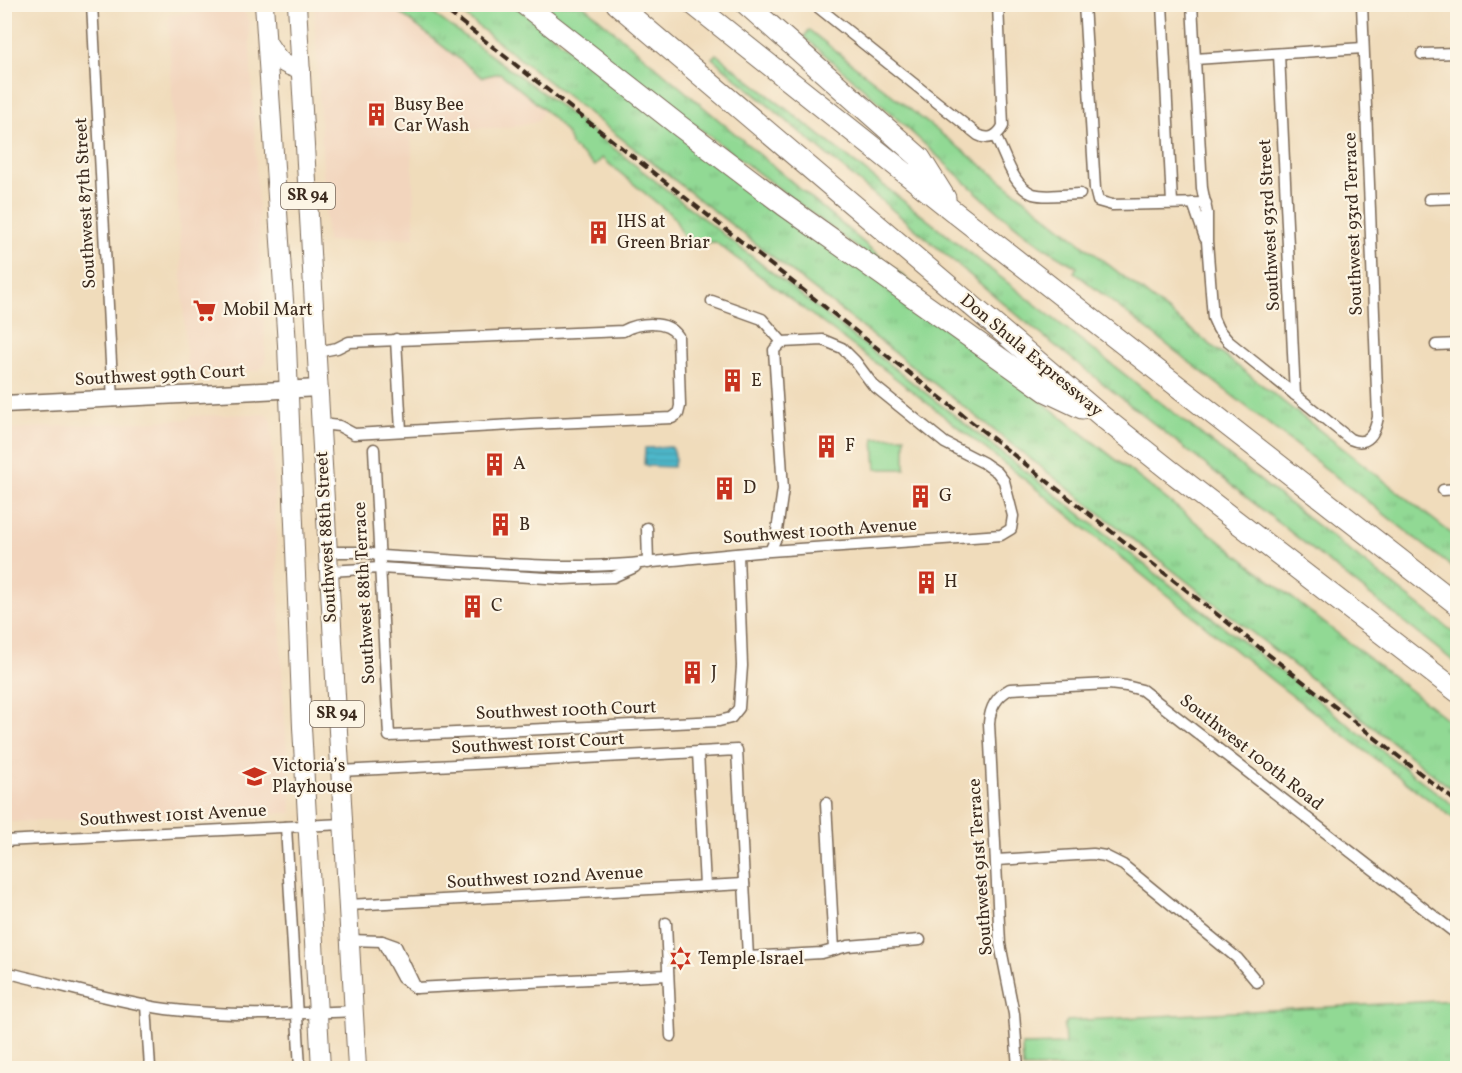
<svg xmlns="http://www.w3.org/2000/svg" width="1462" height="1073" viewBox="0 0 1462 1073" font-family="Vollkorn,serif">
<style>
.built{fill:#f2d5bd}
.grass{fill:url(#grass-tufts);stroke:#668259;stroke-width:1.5}
.green{fill:#91d994;stroke:#668259;stroke-width:1.5}
.water{fill:url(#water-rules);stroke:#447174;stroke-width:1.5}
.lines{fill:none;stroke-linecap:round;stroke-linejoin:round}
.street-casing{stroke:#7a6855;stroke-width:13}
.secondary-casing{stroke:#7a6855;stroke-width:19}
.primary-casing{stroke:#7a6855;stroke-width:20}
.highway-casing{stroke:#7a6855;stroke-width:23}
.street{stroke:#fff;stroke-width:10}
.secondary{stroke:#fff;stroke-width:16}
.primary{stroke:#fff;stroke-width:18}
.highway{stroke:#fff;stroke-width:21}
.rail{stroke:#3b2a1e;stroke-width:4;stroke-dasharray:9 4.5;stroke-linecap:butt}
.labels{text-anchor:middle;dominant-baseline:central;stroke-width:4.5;stroke-linejoin:round;paint-order:stroke}
.shield{fill:#fcf5e5;stroke:#75675a;stroke-width:1.5}
.shield-label{font-size:16px;font-weight:bold;fill:#3b2a1e}
.poi-label{font-size:18px;fill:#3b2a1e;stroke:#fcf5e5;text-anchor:start}
.street-label{font-size:18px;fill:#3b2a1e;stroke:#fcf5e5}
</style>
<defs>
<pattern id="grass-tufts" width="24" height="20" patternUnits="userSpaceOnUse" patternTransform="scale(1.5)"><rect width="24" height="20" fill="#91d994"/><path d="M3 7l-1-3M5 7V3M7 7l1-3M15 17l-1-3M17 17v-4M19 17l1-3" fill="none" stroke="#7eba7f"/></pattern>
<pattern id="water-rules" width="6" height="5" patternUnits="userSpaceOnUse" patternTransform="scale(1.5)"><rect width="6" height="5" fill="#4eb8cb"/><path d="M0 2.5h6" fill="none" stroke="#4296a4"/></pattern>
</defs>
<rect width="100%" height="100%" fill="#fcf5e5"/>
<filter id="ink" filterUnits="userSpaceOnUse"><feTurbulence type="fractalNoise" baseFrequency=".0167" numOctaves="2"/><feDisplacementMap in="SourceGraphic" scale="12" xChannelSelector="R" yChannelSelector="G"/><feConvolveMatrix kernelMatrix="1 2 1 2 8 2 1 2 1" color-interpolation-filters="sRGB"/></filter>
<filter id="wash" filterUnits="userSpaceOnUse"><feTurbulence type="fractalNoise" baseFrequency=".008" numOctaves="4" result="noise"/><feDisplacementMap in="SourceGraphic" scale="24" xChannelSelector="R" yChannelSelector="G"/><feGaussianBlur stdDeviation="1.35" result="paint"/><feColorMatrix in="noise" values="0 0 0 0 0 0 0 0 0 0 0 0 0 0 0 0 0 1.4 0 .05"/><feComposite in="paint" operator="in"/></filter>
<g filter="url(#wash)">
<rect width="100%" height="100%" fill="#f0dcbb"/>
<g class="built">
<path d="M314,5H390L482,77L499,73L544,110L537,122L505,128H411L415,237L327,242Z"/>
<path d="M239,9L243,10L245,13L249,23L266,363L258,371L187,374L168,15Z"/>
<path d="M248,414H266L271,419L284,710L292,813L5,822V429L190,419V416Z"/>
</g>
<g class="grass">
<path d="M390,5H421L547,96L1354,729L1457,808V821L1273,681L1029,483L885,370L715,242L687,244L674,217L602,158L595,166L571,145C571,127 515,86 500,73L482,77Z"/>
<path d="M451,5H514L616,85L976,350L1457,727V793Z"/>
<path d="M536,5H583L922,292L892,274Z"/>
<path d="M809,30L1457,538V571L1074,272L1077,267C1025,240 976,192 934,153C891,113 848,74 804,37Z"/>
<path d="M716,54L1457,635V664L1028,324L712,58Z"/>
<path d="M1457,1000V1068H1023L1022,1045L1065,1044L1064,1026L1067,1021Z"/>
</g>
<path class="green" d="M905,437V469H876L874,438Z"/>
<path class="water" d="M671,447C676,450 676,462 673,467L648,466L644,464L645,448Z"/>
</g>
<g filter="url(#ink)">
<g class="lines">
<defs>
<g id="street">
<path d="M92,4L113,400"/>
<path d="M814,4L978,135C989,141 998,136 1003,126L998,4"/>
<path d="M1084,4L1095,189L1098,201L1112,205L1206,203"/>
<path d="M1162,4L1172,203"/>
<path d="M1192,4L1202,188L1207,213V241L1213,318L1218,329L1228,341L1350,439C1368,447 1375,433 1378,417L1362,4"/>
<path d="M1279,54L1295,395"/>
<path d="M1422,54L1458,53"/>
<path d="M1195,59L1363,48"/>
<path d="M995,136C1005,153 1012,186 1033,194C1046,198 1067,194 1080,194"/>
<path d="M1429,199L1458,198"/>
<path d="M1193,203L1205,238"/>
<path d="M712,301L762,319L782,342"/>
<path d="M396,339L401,431"/>
<path d="M1436,345L1458,344"/>
<path d="M317,352L337,348L349,342L623,331C638,323 667,319 678,336L680,406L678,414L672,418L530,424L354,434L339,426L321,424"/>
<path d="M374,449L389,736L719,721L731,718L739,708L742,666L738,554"/>
<path d="M1443,490L1458,489"/>
<path d="M647,528L648,563"/>
<path d="M328,552H365L380,556C441,559 503,565 563,566C633,567 701,556 770,551L1001,535L1011,529L1013,516L1004,481L997,472L984,463L945,443L873,385L855,361L842,348L823,340L782,342L774,350L783,489L776,538L770,551"/>
<path d="M329,571L380,568L563,579L613,577L635,567"/>
<path d="M698,752L705,886"/>
<path d="M340,771L737,750L748,957L822,953L848,946L920,940"/>
<path d="M826,803L834,950"/>
<path d="M286,827L300,1068"/>
<path d="M4,841L343,824"/>
<path d="M997,860L1093,854L1105,856L1123,865L1237,958L1257,982"/>
<path d="M348,905L744,884"/>
<path d="M666,923L671,1036"/>
<path d="M349,940L382,941"/>
<path d="M382,941L396,946L416,988L402,978Z"/>
<path d="M4,972C59,984 111,1001 166,1009C227,1017 292,1014 354,1011"/>
<path d="M416,988L668,975"/>
<path d="M146,1005L150,1068"/>
<path d="M1018,1068L1014,1014L1000,944L989,723C990,708 997,696 1010,689L1109,684L1126,686L1142,690L1458,935"/>
</g>
<path id="secondary" d="M4,404L319,388"/>
<g id="primary">
<path d="M264,4L287,345L302,727L321,1068"/>
<path d="M297,4L357,1068"/>
<path d="M267,42C278,59 281,65 301,70"/>
</g>
<g id="highway">
<path d="M524,4L677,124L784,205L1046,391L1082,408"/>
<path d="M617,4L1104,418L1168,469L1458,692"/>
<path d="M693,4L953,211L1458,605"/>
<path d="M746,4L920,158L945,198"/>
</g>
</defs>
<use href="#street" class="street-casing"/>
<use href="#secondary" class="secondary-casing"/>
<use href="#primary" class="primary-casing"/>
<use href="#highway" class="highway-casing"/>
<use href="#street" class="street"/>
<use href="#secondary" class="secondary"/>
<use href="#primary" class="primary"/>
<use href="#highway" class="highway"/>
<path class="rail" d="M438,4L1458,803"/>
</g>
</g>
<defs>
<symbol id="building-bare" viewBox="-9 -9 18 18"><path d="M-4-6H4V6H1V3H-1V6H-4ZM-2.5-4.3h1.7v1.8h-1.7ZM.8-4.3h1.7v1.8H.8ZM-2.5-1h1.7V.8h-1.7ZM.8-1h1.7V.8H.8Z" fill="#c8321e" stroke="#fcf5e5" stroke-width="2.5" paint-order="stroke"/></symbol>
<symbol id="supermarket-bare" viewBox="-9 -9 18 18"><path d="M-6-5.5h2.5l.6 2H6L4.5 2H-2.5L-4.4-4H-6ZM-1.5 3.2a1.3 1.3 0 1 0 .1 0ZM3 3.2a1.3 1.3 0 1 0 .1 0Z" fill="#c8321e" stroke="#fcf5e5" stroke-width="2.5" paint-order="stroke"/></symbol>
<symbol id="school-bare" viewBox="-9 -9 18 18"><path d="M0-5L7-2L0 1L-7-2ZM-4 1L0 2.5L4 1V4Q0 6-4 4Z" fill="#c8321e" stroke="#fcf5e5" stroke-width="2.5" paint-order="stroke"/></symbol>
<symbol id="synagogue-bare" viewBox="-9 -9 18 18"><path d="M0-6.5L5.6 3.2H-5.6ZM0 6.5L5.6-3.2H-5.6Z" fill="#c8321e" stroke="#fcf5e5" stroke-width="2.5" paint-order="stroke"/></symbol>
</defs>
<g fill-rule="evenodd">
<use href="#building-bare" x="360" y="98" width="33" height="33"/>
<use href="#building-bare" x="582" y="216" width="33" height="33"/>
<use href="#supermarket-bare" x="188" y="294" width="33" height="33"/>
<use href="#building-bare" x="716" y="364" width="33" height="33"/>
<use href="#building-bare" x="810" y="430" width="33" height="33"/>
<use href="#building-bare" x="478" y="448" width="33" height="33"/>
<use href="#building-bare" x="708" y="472" width="33" height="33"/>
<use href="#building-bare" x="904" y="480" width="33" height="33"/>
<use href="#building-bare" x="484" y="508" width="33" height="33"/>
<use href="#building-bare" x="910" y="566" width="33" height="33"/>
<use href="#building-bare" x="456" y="590" width="33" height="33"/>
<use href="#building-bare" x="676" y="656" width="33" height="33"/>
<use href="#school-bare" x="238" y="760" width="33" height="33"/>
<use href="#synagogue-bare" x="664" y="942" width="33" height="33"/>
</g>
<g class="labels">
<g class="shield">
<rect x="281" y="183" width="54" height="26" rx="4.5"/>
<rect x="310" y="701" width="54" height="26" rx="4.5"/>
</g>
<g class="shield-label">
<text x="308" y="196">SR 94</text>
<text x="337" y="714">SR 94</text>
</g>
<g class="poi-label">
<text x="394" y="105">Busy Bee<tspan x="394" dy="21">Car Wash</tspan></text>
<text x="617" y="222">IHS at<tspan x="617" dy="21">Green Briar</tspan></text>
<text x="223" y="310">Mobil Mart</text>
<text x="751" y="381">E</text>
<text x="845" y="446">F</text>
<text x="513" y="464">A</text>
<text x="743" y="488">D</text>
<text x="939" y="496">G</text>
<text x="519" y="525">B</text>
<text x="944" y="582">H</text>
<text x="491" y="606">C</text>
<text x="711" y="673">J</text>
<text x="272" y="766">Victoria’s<tspan x="272" dy="21">Playhouse</tspan></text>
<text x="698" y="959">Temple Israel</text>
</g>
<g class="street-label">
<text transform="translate(86 203) rotate(-93)">Southwest 87th Street</text>
<text transform="translate(1354 224) rotate(-92)">Southwest 93rd Terrace</text>
<text transform="translate(1270 225) rotate(-93)">Southwest 93rd Street</text>
<text transform="translate(1031 356) rotate(40)">Don Shula Expressway</text>
<text transform="translate(160 376) rotate(-3)">Southwest 99th Court</text>
<text transform="translate(820 532) rotate(-4)">Southwest 100th Avenue</text>
<text transform="translate(327 537) rotate(-93)">Southwest 88th Street</text>
<text transform="translate(365 593) rotate(-93)">Southwest 88th Terrace</text>
<text transform="translate(566 711) rotate(-2)">Southwest 100th Court</text>
<text transform="translate(538 744) rotate(-3)">Southwest 101st Court</text>
<text transform="translate(1251 753) rotate(38)">Southwest 100th Road</text>
<text transform="translate(173 816) rotate(-3)">Southwest 101st Avenue</text>
<text transform="translate(981 867) rotate(-94)">Southwest 91st Terrace</text>
<text transform="translate(545 878) rotate(-3)">Southwest 102nd Avenue</text>
</g>
</g>
<rect width="1462" height="1073" fill="none" stroke="#fcf5e5" stroke-width="24"/>
</svg>
